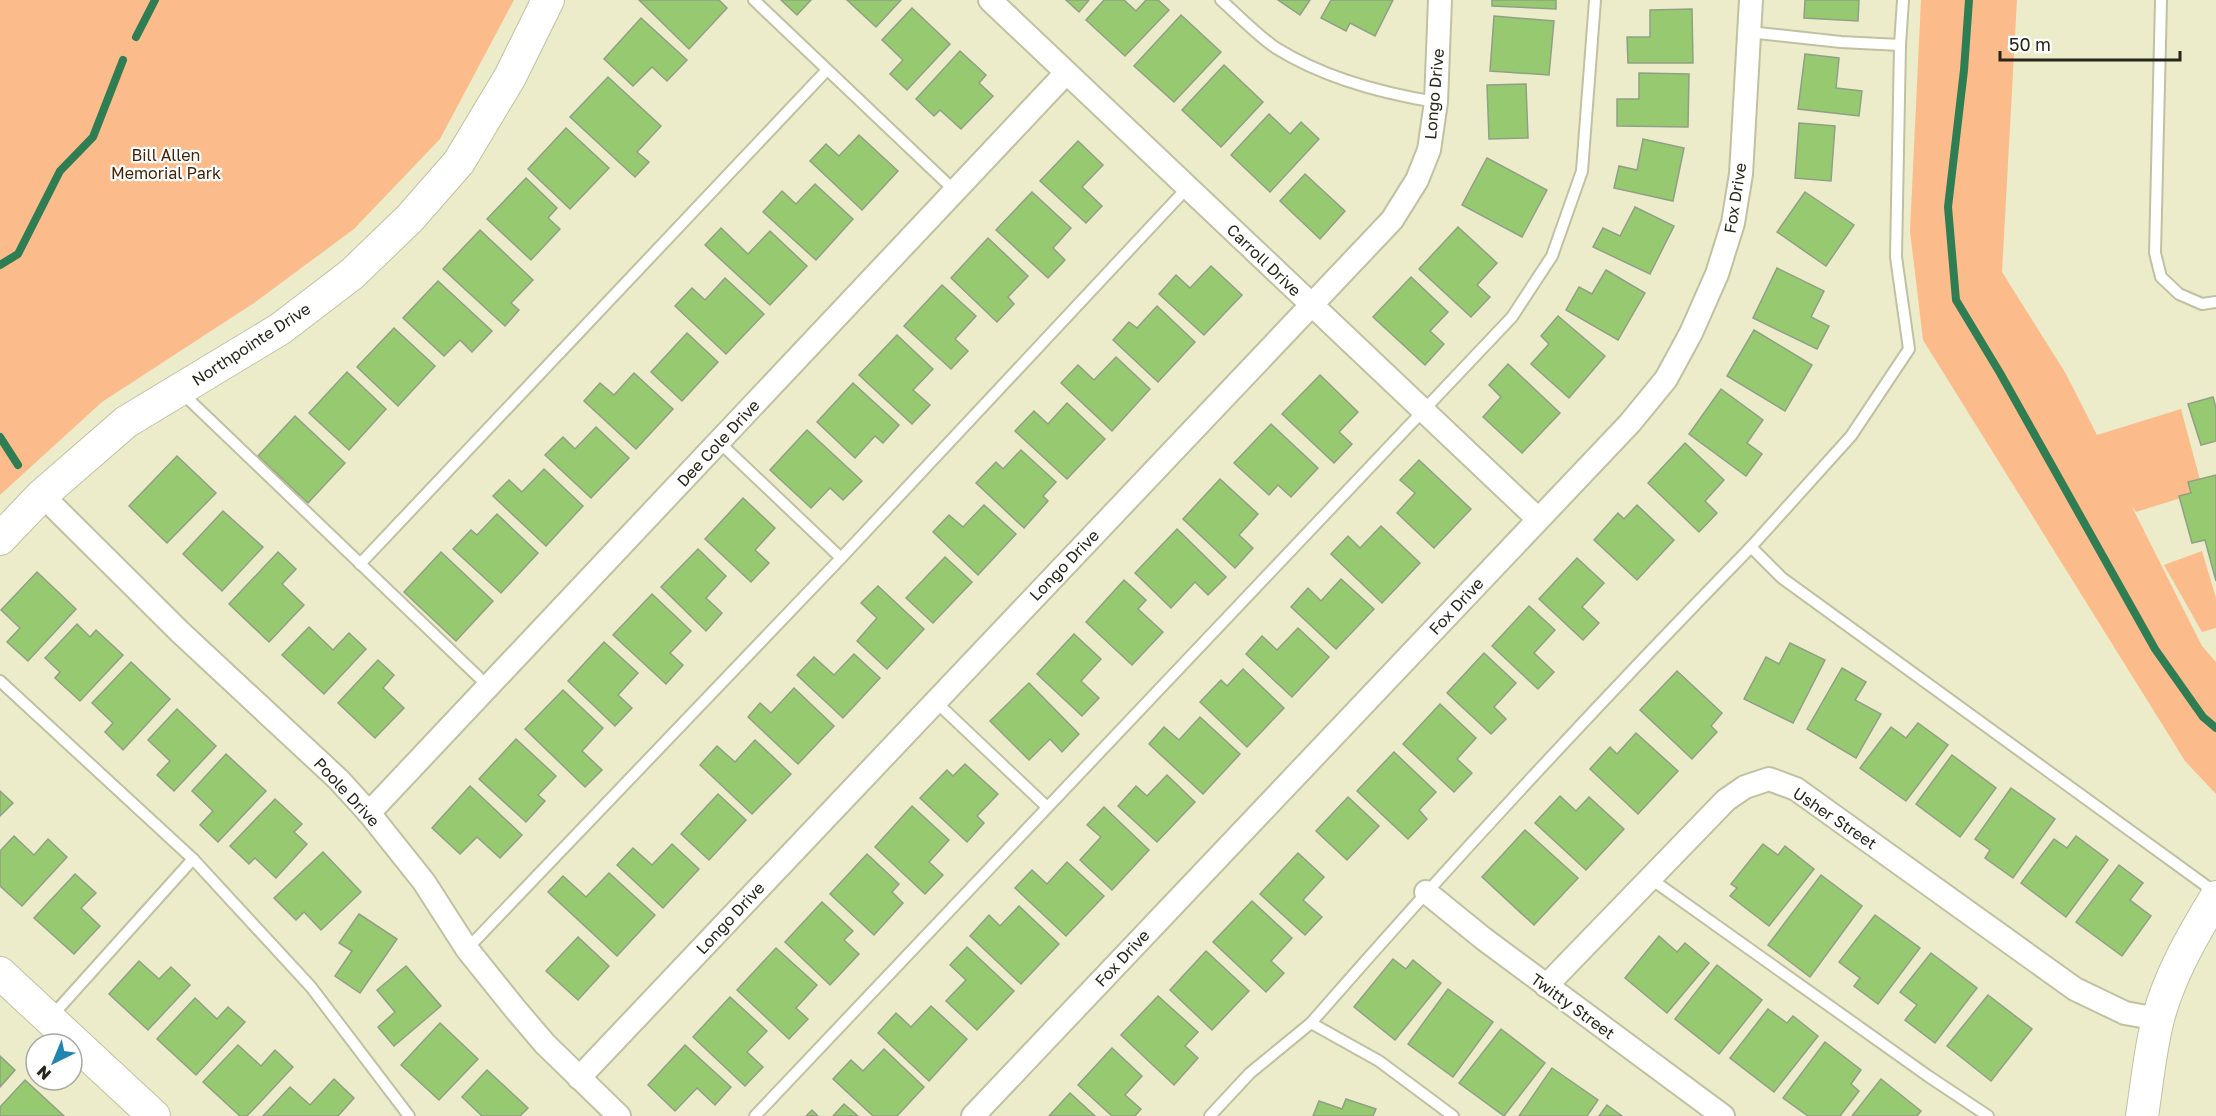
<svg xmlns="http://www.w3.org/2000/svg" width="2216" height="1116" viewBox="0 0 2216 1116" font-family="'Golos Text',sans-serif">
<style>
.green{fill:#fcbb8a}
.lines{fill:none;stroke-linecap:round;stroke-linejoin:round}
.stream{stroke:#2f7d53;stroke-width:8}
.building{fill:#97c970;stroke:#90a085;stroke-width:1.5}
.lane-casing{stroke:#c0c1a1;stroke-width:14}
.street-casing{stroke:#c0c1a1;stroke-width:26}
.secondary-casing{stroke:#c0c1a1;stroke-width:34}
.lane{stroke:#fff;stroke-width:10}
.street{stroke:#fff;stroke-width:22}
.secondary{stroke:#fff;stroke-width:32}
.labels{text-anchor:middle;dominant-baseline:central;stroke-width:4.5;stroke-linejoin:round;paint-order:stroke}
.street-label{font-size:16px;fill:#26261a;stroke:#fff}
.park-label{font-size:16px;fill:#442306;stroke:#fff}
</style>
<rect width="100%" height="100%" fill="#ececcb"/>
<g class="green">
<path d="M0,0H514L440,139L354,229L254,303L102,402L0,495Z"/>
<path d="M1921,0H2017L2002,272L2066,374L2097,435L2181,409L2203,491L2136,512L2131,505L2202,646L2216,662V794L2185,761L1923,340L1910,231Z"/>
<path d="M2202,551L2216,598V628L2202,632L2164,565Z"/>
</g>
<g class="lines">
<g class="stream">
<path d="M1969,0L1964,70L1948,207L1956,300L2000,373L2155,649L2203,717L2216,728"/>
<path d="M136,37L155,0"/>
<path d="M0,265L18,254L60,171L93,137L123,60"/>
<path d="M0,437L18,465"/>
</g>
</g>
<g class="building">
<path d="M639,0H719L727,8L689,49Z"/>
<path d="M781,0H811L797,15Z"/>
<path d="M847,0H901L876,27Z"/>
<path d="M1066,0H1089L1079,12Z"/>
<path d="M1104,0H1124L1136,11L1146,0H1158L1169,10L1125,56L1086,20Z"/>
<path d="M1278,0H1310L1300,15Z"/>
<path d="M1331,0H1393L1375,36L1350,23L1346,31L1321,18Z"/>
<path d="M1492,0H1556V9L1492,6Z"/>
<path d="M1805,0H1859L1858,21L1804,18Z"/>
<path d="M912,8L950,44L907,90L890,74L903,60L882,40Z"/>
<path d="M1692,9L1693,63H1628L1627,37H1650V10Z"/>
<path d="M1181,15L1221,52L1174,102L1134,66Z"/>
<path d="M1494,16L1554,21L1549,75L1490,71Z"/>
<path d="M641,18L687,60L667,81L652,67L633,86L604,59Z"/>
<path d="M960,51L986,75L979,83L993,96L961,129L940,110L934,116L916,99Z"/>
<path d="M1805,54L1839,58L1836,88L1862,91L1859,116L1798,109Z"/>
<path d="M1224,65L1263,102L1221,147L1182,110Z"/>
<path d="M1639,73L1689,74L1688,127L1617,126V99H1639Z"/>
<path d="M608,77L661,126L637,152L649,162L635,177L570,117Z"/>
<path d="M1526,84L1528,138L1489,139L1487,85Z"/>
<path d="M1269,114L1290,134L1301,122L1319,139L1270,192L1231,155Z"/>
<path d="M1799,123L1835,126L1831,181L1795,178Z"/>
<path d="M566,128L609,168L570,209L528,169Z"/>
<path d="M859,135L898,171L862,210L810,161L826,144L839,156Z"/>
<path d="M1643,139L1684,148L1673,201L1614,188L1619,166L1637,170Z"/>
<path d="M1078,141L1103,165L1082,187L1102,206L1086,223L1040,181Z"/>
<path d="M1487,158L1547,190L1522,237L1462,205Z"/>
<path d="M1305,174L1345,211L1320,239L1280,201Z"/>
<path d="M526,178L557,208L548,218L560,229L531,260L487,219Z"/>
<path d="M815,184L853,219L816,260L763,212L782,191L796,204Z"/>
<path d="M1032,192L1071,228L1053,248L1065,260L1048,278L996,230Z"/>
<path d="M1805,192L1854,225L1826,266L1777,232Z"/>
<path d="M1635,207L1674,226L1650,274L1593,247L1603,228L1620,236Z"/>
<path d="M1458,227L1497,263L1477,285L1490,297L1471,317L1419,269Z"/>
<path d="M721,228L748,254L770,231L807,266L770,305L705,245Z"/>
<path d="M480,230L533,280L511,303L519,310L505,326L443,269Z"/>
<path d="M988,238L1028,276L1008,297L1014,304L997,322L951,278Z"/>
<path d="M1211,266L1242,295L1204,335L1159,294L1176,275L1190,288Z"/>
<path d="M1777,268L1824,291L1811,317L1829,326L1817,349L1753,318Z"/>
<path d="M1606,270L1645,293L1618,340L1566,310L1579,287L1592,294Z"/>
<path d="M1411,277L1448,312L1430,331L1444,344L1425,365L1373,317Z"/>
<path d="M725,278L764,314L726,354L675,306L692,288L705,300Z"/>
<path d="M438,281L492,331L472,352L460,340L444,356L403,318Z"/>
<path d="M942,285L976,316L955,339L968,351L951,369L904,326Z"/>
<path d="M1157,306L1195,342L1158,382L1113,340L1129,322L1137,328Z"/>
<path d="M1558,316L1605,356L1569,398L1531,364L1549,344L1541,336Z"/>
<path d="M394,328L435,366L398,406L357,367Z"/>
<path d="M1754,330L1812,365L1785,411L1727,376Z"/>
<path d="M687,333L718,362L682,401L651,372Z"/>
<path d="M897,335L933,369L913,390L930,405L912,424L859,375Z"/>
<path d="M1116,357L1150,389L1112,431L1061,383L1078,365L1094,380Z"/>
<path d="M1508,364L1560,413L1522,453L1483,417L1501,397L1489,385Z"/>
<path d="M347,372L386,409L349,450L309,413Z"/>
<path d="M634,373L673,409L636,449L584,401L600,383L614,395Z"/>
<path d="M1320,375L1358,412L1339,432L1352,444L1334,463L1282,414Z"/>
<path d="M853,383L899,425L883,443L875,436L855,458L817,422Z"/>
<path d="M1721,389L1763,420L1747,443L1762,454L1746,476L1689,434Z"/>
<path d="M2213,397L2216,408V441L2201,445L2188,404Z"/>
<path d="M1067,403L1105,439L1067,479L1015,431L1034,411L1048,424Z"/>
<path d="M295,416L345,463L308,503L258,456Z"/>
<path d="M1271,424L1318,468L1291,497L1278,485L1269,495L1234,463Z"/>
<path d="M596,427L629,458L591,498L545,455L563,437L575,449Z"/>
<path d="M807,430L862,481L843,500L830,488L811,508L770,470Z"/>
<path d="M1685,443L1724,480L1705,501L1717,513L1699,532L1648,483Z"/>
<path d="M1021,450L1056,482L1043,496L1048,501L1024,528L976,483L996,462L1003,469Z"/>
<path d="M177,456L216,493L167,543L129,506Z"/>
<path d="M1419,460L1471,509L1434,548L1397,513L1415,493L1400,480Z"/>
<path d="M544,469L583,506L546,546L493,496L509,480L522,492Z"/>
<path d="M2216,475V581L2205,540L2192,543L2179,496L2191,493L2188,482Z"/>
<path d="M1220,479L1258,514L1239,535L1253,548L1235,568L1183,519Z"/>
<path d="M743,498L775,528L755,550L769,563L751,582L705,539Z"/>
<path d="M984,505L1016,534L978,575L933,532L949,515L963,527Z"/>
<path d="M1637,505L1674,540L1637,580L1594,540L1618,513L1624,519Z"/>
<path d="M223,511L263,547L222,591L183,554Z"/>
<path d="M497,514L538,553L501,593L453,549L471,530L477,535Z"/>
<path d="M1381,526L1420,563L1382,603L1331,554L1348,536L1360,548Z"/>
<path d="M1177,529L1226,577L1208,595L1195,582L1171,608L1135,573Z"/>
<path d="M698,549L726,576L706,598L722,613L706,631L661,587Z"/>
<path d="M278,552L296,569L282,584L304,605L269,642L229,604Z"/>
<path d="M441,552L493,601L456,641L404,592Z"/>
<path d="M945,557L972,582L933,623L906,598Z"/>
<path d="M1577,558L1604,583L1582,607L1599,623L1583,640L1539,599Z"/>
<path d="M37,572L76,609L28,661L7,642L20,628L1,610Z"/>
<path d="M1341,579L1374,609L1336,649L1291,607L1308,588L1321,601Z"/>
<path d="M1124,580L1146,600L1138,609L1163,632L1132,665L1086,622Z"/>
<path d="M878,586L924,629L887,669L857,641L877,618L861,603Z"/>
<path d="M652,594L691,631L670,653L683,665L666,684L613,635Z"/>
<path d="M1529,606L1555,630L1534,653L1554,672L1538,689L1492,646Z"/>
<path d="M77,624L90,637L96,630L123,655L80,701L55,678L60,672L45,658Z"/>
<path d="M309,627L333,650L349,633L366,649L324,694L282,655Z"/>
<path d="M1298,628L1329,657L1292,697L1246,654L1262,636L1277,650Z"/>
<path d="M1074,634L1101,659L1081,681L1099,698L1082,716L1037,674Z"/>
<path d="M604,642L638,673L618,695L632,708L615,726L568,681Z"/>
<path d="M1790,643L1825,660L1793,723L1744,699L1766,657L1779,664Z"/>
<path d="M1484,653L1516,683L1494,707L1506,719L1491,734L1447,693Z"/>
<path d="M854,654L880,678L843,718L797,675L814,657L834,675Z"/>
<path d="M378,660L394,675L383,688L404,708L375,738L338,703Z"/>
<path d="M131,662L170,699L123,750L105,732L113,723L92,703Z"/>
<path d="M1842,668L1866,682L1855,700L1881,714L1856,758L1807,729Z"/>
<path d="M1243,669L1284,708L1247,747L1200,702L1221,680L1227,686Z"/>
<path d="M1677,671L1722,713L1711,726L1717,732L1692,759L1640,710Z"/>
<path d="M1029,683L1079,734L1062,752L1050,739L1029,760L990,721Z"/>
<path d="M794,688L834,726L798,764L748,717L760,703L771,713Z"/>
<path d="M563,690L603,728L582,751L602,770L585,787L525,729Z"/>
<path d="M1440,704L1476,738L1457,759L1472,773L1454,792L1403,744Z"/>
<path d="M177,709L216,746L174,791L157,775L170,761L148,740Z"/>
<path d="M1200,717L1240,754L1203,794L1149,744L1164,727L1179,740Z"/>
<path d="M1918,723L1948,745L1906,801L1860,768L1891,727L1906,738Z"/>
<path d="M1636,733L1678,771L1638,814L1590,769L1610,747L1617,754Z"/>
<path d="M516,739L556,776L538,795L545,801L526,822L479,779Z"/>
<path d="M755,740L791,774L752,814L700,765L717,746L735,762Z"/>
<path d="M1394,752L1436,792L1419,810L1427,819L1408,839L1357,791Z"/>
<path d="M226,754L266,791L218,842L200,825L213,811L192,791Z"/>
<path d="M1952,755L1996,788L1960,837L1916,804Z"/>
<path d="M965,764L998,794L977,816L984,823L967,842L920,798L947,770L953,776Z"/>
<path d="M1167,775L1195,802L1157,842L1118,806L1136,786L1147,796Z"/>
<path d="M470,786L522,835L500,858L477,837L460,854L432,828Z"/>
<path d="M2011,788L2055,819L2013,878L1985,858L1990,850L1975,839Z"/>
<path d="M0,791L13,803L0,816Z"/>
<path d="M718,794L746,820L709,860L681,834Z"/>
<path d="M1560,796L1576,811L1589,797L1624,829L1586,870L1535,823Z"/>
<path d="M1348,797L1379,826L1347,860L1316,831Z"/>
<path d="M275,799L302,824L294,832L307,844L276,878L255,858L249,864L230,846Z"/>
<path d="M912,806L949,840L929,862L943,875L925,894L875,847Z"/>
<path d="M1104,807L1149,850L1112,890L1080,860L1101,837L1087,825Z"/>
<path d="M1525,830L1578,878L1534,925L1482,877Z"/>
<path d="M14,836L34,855L48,839L67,857L22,906L0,886V851Z"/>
<path d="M2076,836L2108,860L2066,917L2021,883L2054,839L2067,848Z"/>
<path d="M672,844L699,869L663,908L617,865L633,848L652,865Z"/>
<path d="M1763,844L1778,855L1785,846L1814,869L1769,926L1730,896L1737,888L1731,884Z"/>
<path d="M323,852L361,892L321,930L304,912L296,920L274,898Z"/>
<path d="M1298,853L1324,877L1303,900L1322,917L1305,935L1260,894Z"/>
<path d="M867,854L899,884L892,892L903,903L874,935L830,894Z"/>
<path d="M1067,862L1104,896L1066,936L1015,888L1032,870L1047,884Z"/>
<path d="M2119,865L2143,883L2130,900L2151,916L2122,956L2076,922Z"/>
<path d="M609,873L655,915L617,956L548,892L563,876L586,897Z"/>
<path d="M75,874L96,893L81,908L100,926L74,954L34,918Z"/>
<path d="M1821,875L1862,906L1810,977L1768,945Z"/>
<path d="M1252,901L1292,938L1271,961L1284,973L1266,992L1213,942Z"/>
<path d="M822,902L853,931L844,940L859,954L830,985L785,942Z"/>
<path d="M1019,906L1059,944L1021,984L970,936L989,915L1000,926Z"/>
<path d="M359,914L397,939L360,993L335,976L352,951L339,943Z"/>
<path d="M1875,915L1920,948L1878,1004L1854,986L1860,978L1839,962Z"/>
<path d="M1659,936L1677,952L1685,943L1709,963L1667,1013L1625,978Z"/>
<path d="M578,937L609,966L578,1000L546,971Z"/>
<path d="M967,947L1014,991L977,1030L946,1001L966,980L950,965Z"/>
<path d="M776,948L817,985L796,1008L808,1019L789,1039L737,990Z"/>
<path d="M1206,951L1249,991L1212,1030L1170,990Z"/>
<path d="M1931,953L1977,988L1935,1043L1905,1020L1917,1005L1900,992Z"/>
<path d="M1393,959L1406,969L1413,960L1441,983L1395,1040L1354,1007Z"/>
<path d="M139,961L159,979L171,967L190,985L148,1030L109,994Z"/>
<path d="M1717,965L1762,1000L1719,1054L1675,1019Z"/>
<path d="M406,966L441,1006L394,1046L378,1027L395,1012L377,990Z"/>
<path d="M1448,989L1493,1022L1453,1077L1408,1044Z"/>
<path d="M1988,995L2032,1029L1991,1081L1947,1046Z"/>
<path d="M1158,996L1198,1032L1185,1046L1198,1058L1174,1085L1121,1035Z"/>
<path d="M730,997L767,1031L747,1052L763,1067L745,1086L693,1037Z"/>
<path d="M195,998L217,1019L228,1007L245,1022L196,1075L157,1039Z"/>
<path d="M931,1006L967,1039L929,1081L878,1033L896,1013L911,1027Z"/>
<path d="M1768,1009L1787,1023L1793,1016L1818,1036L1774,1092L1730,1058Z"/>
<path d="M440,1023L478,1059L439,1100L401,1065Z"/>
<path d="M1501,1029L1545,1063L1504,1116L1459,1083Z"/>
<path d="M1825,1042L1861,1070L1851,1084L1859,1091L1840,1116H1808L1783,1098Z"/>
<path d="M238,1045L261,1066L275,1050L293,1067L247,1116H240L203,1082Z"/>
<path d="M685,1045L731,1087L715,1105L697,1088L675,1111L648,1085Z"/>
<path d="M1112,1048L1142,1076L1125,1095L1141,1109L1135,1116H1112L1078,1085Z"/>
<path d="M884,1049L924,1087L897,1116H873L833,1079L851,1060L863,1071Z"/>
<path d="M0,1056L15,1070L0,1087Z"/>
<path d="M1552,1068L1598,1100L1587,1116H1519Z"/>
<path d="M487,1070L528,1108L520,1116H482L462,1097Z"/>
<path d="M334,1079L354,1098L338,1116H263L290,1087L310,1105Z"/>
<path d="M1881,1079L1921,1111L1917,1116H1852Z"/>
<path d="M25,1080L64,1116H0V1107Z"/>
<path d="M1070,1093L1095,1116H1049Z"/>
<path d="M1346,1099L1376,1109L1373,1116H1313L1319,1101L1342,1109Z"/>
<path d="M844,1104L858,1116H833Z"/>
<path d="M1607,1105L1622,1116H1599Z"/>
<path d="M812,1110L818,1116H806Z"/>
</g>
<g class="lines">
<defs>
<g id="lane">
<path d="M754,0L955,191"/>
<path d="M1221,0C1239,16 1257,35 1276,48C1324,78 1380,93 1436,102"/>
<path d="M1903,0L1900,45L1896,257L1909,349L1851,436L1751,547L1782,578L2216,893"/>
<path d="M2161,0L2155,253L2161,277L2179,294L2202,304L2216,302"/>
<path d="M1749,32L1841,42L1900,45"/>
<path d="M181,392L489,687"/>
<path d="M719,442L841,558"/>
<path d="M360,564L827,70"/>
<path d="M0,681L193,859L311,987L409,1116"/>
<path d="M935,701L1047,807"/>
<path d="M1651,879L1928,1076L1988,1116"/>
<path d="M467,949L841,558L1188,187"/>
<path d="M51,1017L193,859"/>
<path d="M1311,1023C1453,860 1600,702 1751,547"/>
<path d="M755,1116L1512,317L1552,256L1582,171L1595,0"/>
<path d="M1210,1116L1250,1073L1311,1023L1379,1061L1453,1116"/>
</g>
<g id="street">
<path d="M990,0L1538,519"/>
<path d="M42,495L180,632L339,780L369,813L424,882L467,949L516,1010L545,1044L619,1116"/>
<path d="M369,813L1066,73"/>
<path d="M1426,892L1484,939L1723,1116"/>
<path d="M1546,986L1726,800L1745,787L1769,779L1796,789L2075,989L2125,1013L2158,1019"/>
<path d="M579,1078L1392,220L1417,180L1429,150L1436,102L1440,0"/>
<path d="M973,1116L1630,423L1666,379L1691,333L1717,274L1733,223L1741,174L1751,0"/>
</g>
<g id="secondary">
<path d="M0,539L42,495L126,422L280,329L352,274L410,218L459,162L510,77L548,0"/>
<path d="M0,973L154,1116"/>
<path d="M2142,1116C2147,1084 2150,1050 2158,1019C2169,976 2193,935 2216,897"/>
</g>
</defs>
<use href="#lane" class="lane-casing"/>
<use href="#street" class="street-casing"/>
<use href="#secondary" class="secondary-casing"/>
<use href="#lane" class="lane"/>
<use href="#street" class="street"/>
<use href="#secondary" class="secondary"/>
</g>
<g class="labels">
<g class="street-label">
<text transform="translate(1434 94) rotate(-85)">Longo Drive</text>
<text transform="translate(1735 198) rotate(-81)">Fox Drive</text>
<text transform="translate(1264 260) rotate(44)">Carroll Drive</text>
<text transform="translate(251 344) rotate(-33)">Northpointe Drive</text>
<text transform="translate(718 443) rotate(-47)">Dee Cole Drive</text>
<text transform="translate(1064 565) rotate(-46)">Longo Drive</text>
<text transform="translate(1456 606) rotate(-47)">Fox Drive</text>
<text transform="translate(347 792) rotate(47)">Poole Drive</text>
<text transform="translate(1835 818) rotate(34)">Usher Street</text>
<text transform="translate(730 918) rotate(-47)">Longo Drive</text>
<text transform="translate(1122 958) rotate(-47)">Fox Drive</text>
<text transform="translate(1573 1006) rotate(36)">Twitty Street</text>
</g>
<g class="park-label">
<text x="166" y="155">Bill Allen<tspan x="166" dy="18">Memorial Park</tspan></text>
</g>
</g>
<g transform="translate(54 1062) rotate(223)"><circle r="28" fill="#ffffff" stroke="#a8a8a3" stroke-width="1.5"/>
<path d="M0-4.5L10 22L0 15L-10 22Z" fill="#2285b0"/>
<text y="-9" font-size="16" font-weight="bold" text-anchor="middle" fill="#26261a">N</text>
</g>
<path d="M2000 51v9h180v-9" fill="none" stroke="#26261a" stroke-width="3"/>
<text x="2009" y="51" font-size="18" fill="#26261a" stroke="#ffffff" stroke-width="4.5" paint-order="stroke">50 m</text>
</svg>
